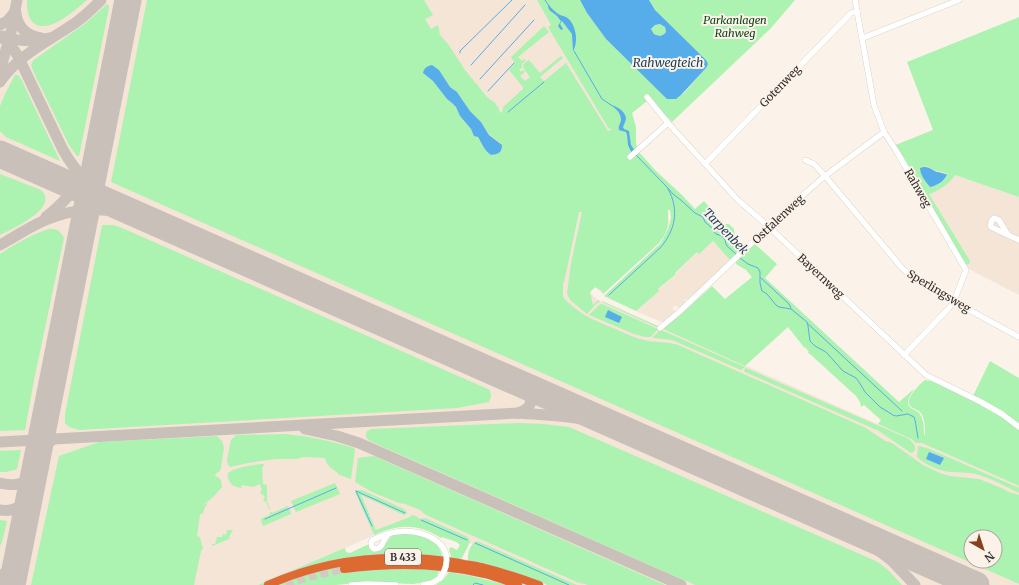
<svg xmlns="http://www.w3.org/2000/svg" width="1019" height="585" viewBox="0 0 1019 585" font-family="Merriweather,serif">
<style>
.built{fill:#f4e5d6;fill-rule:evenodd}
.green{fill:#acf2b1;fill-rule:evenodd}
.water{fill:#57acea;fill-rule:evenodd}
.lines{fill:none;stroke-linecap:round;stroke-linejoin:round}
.stream{stroke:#57acea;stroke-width:1}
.taxiway{stroke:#c8c0b9;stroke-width:11}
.runway{stroke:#c8c0b9;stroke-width:27}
.highway-tunnel{stroke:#d3cbc3;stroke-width:8;stroke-dasharray:8 4;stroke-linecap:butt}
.minor-casing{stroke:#c8c0b6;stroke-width:6}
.highway-casing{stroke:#d2d1d0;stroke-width:9}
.minor{stroke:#fff;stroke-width:5.5}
.highway{stroke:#dc6a31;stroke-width:8}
.minor-bridge-casing{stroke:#c8c0b6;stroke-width:6;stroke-linecap:butt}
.minor-bridge{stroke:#fff;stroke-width:5.5}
.labels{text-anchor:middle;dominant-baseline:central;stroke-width:4;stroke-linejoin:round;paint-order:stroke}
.shield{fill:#fbf2e9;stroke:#6e6964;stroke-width:1}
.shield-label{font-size:10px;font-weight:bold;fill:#322e2b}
.park-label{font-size:11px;font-style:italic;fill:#0b4216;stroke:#fbf2e9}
.street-label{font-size:11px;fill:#322e2b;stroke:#fbf2e9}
.water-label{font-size:12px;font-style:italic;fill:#1f425c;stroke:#fbf2e9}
</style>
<rect width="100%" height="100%" fill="#fbf2e9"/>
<g class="built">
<path d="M0,0H537L568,54L612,129L610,130L662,192L669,221L667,229L663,237L660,242L603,294L595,287L590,293L598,300L909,438L916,443H922L1019,486V585H565L411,517L372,532L374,535L328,556L258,585H0ZM971,537H995V561H971Z"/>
<path d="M952,174L1019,197V295L967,268L927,193Z"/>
<path d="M713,241L730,260L688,300L687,299L684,300L686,302L680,308L676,306L673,307V309L675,312L664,323L636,311L658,291V290L675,275V274L697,252L699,253Z"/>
</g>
<g class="green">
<path d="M27,0H87C78,8 61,22 50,25C47,26 43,26 40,26C28,23 27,11 27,0Z"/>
<path d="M147,0H424L433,15L425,19L431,29L438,25L440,35L448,44L465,70L487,97L494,102L498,107L500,112L502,113L503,107L523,89V87L509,70L515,63L511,57L544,26L549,32L518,57L522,61L525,59L526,60L522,64V68L519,69L521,72L523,70L525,72L520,76L525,81L530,77L524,69L523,64L529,60L540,73L561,56L563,58L540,77L544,81L566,63L608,131L611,130L610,128L609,129L548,27L551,25L537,0H580L587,13L606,39L667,98L683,94L706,68V60L655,10L649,0H795L771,28L672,122L647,95V101L632,113L636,127V143L638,151L656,171L682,195L695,209L704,201L711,209L713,216L720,224H729L734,229L735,236L729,242L738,251L730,260L713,241L699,254L697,252L675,273L676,274L658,289L659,291L636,311L604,296L661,243L668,229L671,218L670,210H668C668,224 669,230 660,242L603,294L602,291L595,287L590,292L593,305L598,300L600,301L595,305L587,314L570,300L567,294L571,263L582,212H579L565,278L563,284V297C579,315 596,321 618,330C626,334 635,338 644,340C656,343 666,341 678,345L866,428L885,441L892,443L923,465L940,473L950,476L979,479L1004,489C1008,493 1014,493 1019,495V584L111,182ZM432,65L439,70L450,87L457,92L461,98L470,111L481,122L489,134L502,145L483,146L478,137L474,135L471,129L460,116L456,107L452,103L447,99L433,81L423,73ZM971,537H995V561H971Z"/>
<path d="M107,4L109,6V8L79,156H77L69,145L34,73L31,65L33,61L35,59L86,23Z"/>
<path d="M1019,17V197L955,175C948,185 940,190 929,194L970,261L969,264L965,265L893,146L933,130L907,62ZM926,166L928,167L933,170L945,173L947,176C943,182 937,186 930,187L922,175Z"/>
<path d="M660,24L665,27L666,32C662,37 659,36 654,34L651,29L655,25Z"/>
<path d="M15,75H18L21,79L60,161L6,137L0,131V106L5,94Z"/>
<path d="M0,174L41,190C60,208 12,229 0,235Z"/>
<path d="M102,225H113L122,228L490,390L491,396L489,402L457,408L79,430L69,427L65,423V414Z"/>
<path d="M48,229C55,228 61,231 64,238L34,380L25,430L0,431V254C15,244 31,235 48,229Z"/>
<path d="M764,233L765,234L755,244L777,264L765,278L899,402L906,396L914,389C911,395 904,403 911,408C914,410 917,411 919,413C924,419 924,428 924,435L925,434C925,427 925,419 921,413C918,409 913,409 910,406C905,398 920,384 925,380C928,381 930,380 934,382C946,388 959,394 971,400L990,361L1019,378V486L922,443H916L911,439L878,424L881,420L864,405L861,407L860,402L856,396L810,354H809L808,352H809L805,347L804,348L803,346L788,327L745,366L661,328L678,316V317L712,286L725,299L752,277L746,270L736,264V261Z"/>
<path d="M602,301L660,327L659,328L602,302Z"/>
<path d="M602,304L658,329L651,337H645L634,334L589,315L599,305Z"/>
<path d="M661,330L745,367L741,370L672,340L654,338L653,337L659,331Z"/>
<path d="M746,368L907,438C911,441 916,444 915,450L912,453H911L879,431L745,372L744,370Z"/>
<path d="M518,423L543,424L569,427L878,562L888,570L902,585H695L372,442C367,439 364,437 367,431L371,429Z"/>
<path d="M285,434C309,436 331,441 354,448L355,450L351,479L348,478L338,474V473C332,469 326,465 325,458L303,457L297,459H275L248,463L230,467L228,465L227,459L231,440L236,435Z"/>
<path d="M217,436L222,441L224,448L221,468L219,472L215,474L216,477H218L221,480L222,487L212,498L203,505L208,503L204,509L203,514H200L197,536L200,537L201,542L203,548L201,551L194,585H31L59,456L99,442Z"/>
<path d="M918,446L927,448L1019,488V493C1006,487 993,479 979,475C970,472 961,473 951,472C939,471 926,465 917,457Z"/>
<path d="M21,450L17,469L6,472H0V451Z"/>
<path d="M374,456L665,585H588L585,584L579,583L534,563L524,558L521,557L426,515L420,510L405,504L399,503L372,492L355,482L358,458Z"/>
<path d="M264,464L262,469L263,484L267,485V501L270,509H269L266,501L265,502L263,499L265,498L263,494L262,495L260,492L262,490L260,484L253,487L242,485L241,488C236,487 231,486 229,480C228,479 227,476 228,474C230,468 257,464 264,464Z"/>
<path d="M335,483L340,494L296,512L291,501Z"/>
<path d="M358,490H362L404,509L407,512V513L404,515L361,495L376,530L410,517V516L414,515L420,519L425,518L468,537L470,542L462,558L452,560L449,549L451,547L457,550L460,545C455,540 449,540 442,537L441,538C418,523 398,524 374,535L355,492Z"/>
<path d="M288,506L290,510L291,514L263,526L261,520L262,518L270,515V512H271L272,513Z"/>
<path d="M0,520L7,521L2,542L0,546Z"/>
<path d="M227,530H233L229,537L230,538L229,539L212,546V544H215L217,537H222L223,534L226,535Z"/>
<path d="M407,533C420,535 430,539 440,547L439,548L441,552L443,558L382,555L265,585H258L345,548L346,552L350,553L369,544L373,551C386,554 384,541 393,535Z"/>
<path d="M477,541L577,585H547L538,581L468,561C467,554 470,544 477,541Z"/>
<path d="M326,568H389L440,570L437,575L438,576L430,581L426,582L413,584L367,582L336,585H275Z"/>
<path d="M449,572L471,576L507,585H436L444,579Z"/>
</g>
<g class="water">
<path d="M580,0H649L655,10L706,60L708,64L706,68L682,94L676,99H667L606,39L587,13ZM660,24L665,27L666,32C662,37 659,36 654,34L651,29L655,25Z"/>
<path d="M548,4C552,9 555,12 560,15C562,16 564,16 566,17C576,23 579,42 573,51L572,34L562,21L560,24L563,29L561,30L558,26L561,21C559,19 558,17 557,16C552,11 548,12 548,4Z"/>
<path d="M432,65L439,70L450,87L457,92L461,98L470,111L481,122L489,135L502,145C502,153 498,154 491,155C485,151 482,144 478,137L474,136L471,129L460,116L456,107L452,103L447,99L433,81L423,73C424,68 427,66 432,65Z"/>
<path d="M609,104C615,106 625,110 626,118C626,121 624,124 623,127L624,129L629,131L631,145L635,151L632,154L628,145L627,135L626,132L619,130C618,126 620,125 621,120C621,112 615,108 609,104Z"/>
<path d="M924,167C929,167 929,168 933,170C937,173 943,172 947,175C944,181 937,186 930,187C926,182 920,175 920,168Z"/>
<path d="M608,310L622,317L619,323L605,317Z"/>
<path d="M929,452L944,458L940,465L926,459Z"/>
</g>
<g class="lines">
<g class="stream">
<path d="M545,0L549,6"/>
<path d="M574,51L602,99L611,105"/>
<path d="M460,53V51L512,0"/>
<path d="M471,65L525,5"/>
<path d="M480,79L534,20"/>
<path d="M488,91L514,63"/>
<path d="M508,112L544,82"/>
<path d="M636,155L666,186L673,194L682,201L695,213L703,217L705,222L714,230V232L716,234L722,236L725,240L726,244L727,246L736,254"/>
<path d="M740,258L748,264L758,268L760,272V283L762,291L767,294L776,305L779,307L791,309L796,313L807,322L808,326L810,341L815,346L826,352L843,371L856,378L859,382L865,392L880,407L893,415L896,416L908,414L914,417L915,420L918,438"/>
<path d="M761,278L789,304L791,308"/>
<path d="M609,295L660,248C675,231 680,210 668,189"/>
<path d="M807,323L902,411"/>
<path d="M356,491L405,513"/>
<path d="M356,491L372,526"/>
<path d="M265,519L336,488"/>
<path d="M421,520L467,540"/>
<path d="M475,543L569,585"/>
<path d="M473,585L475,583L483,585"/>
</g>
<g class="taxiway">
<path d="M16,13C17,27 27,36 41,38"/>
<path d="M0,25L7,21L14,13"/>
<path d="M0,36L9,43L18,56L63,150C76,173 93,191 117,205"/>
<path d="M3,36C18,42 33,42 49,38"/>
<path d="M0,71L11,32L17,0"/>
<path d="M0,82C18,55 49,41 75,23C85,16 93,8 101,0"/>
<path d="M0,149L9,157L19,162"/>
<path d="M46,217C71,198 87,174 99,146"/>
<path d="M0,245C14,237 28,228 43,221C77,206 114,207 149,220"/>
<path d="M518,413C534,408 534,397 524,385"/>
<path d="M305,429L337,436L359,443L681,585"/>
<path d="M0,442L518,413C540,415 561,415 582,419C604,424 624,432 644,439"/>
<path d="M38,453L44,445L54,439"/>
<path d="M0,483C18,487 28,485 36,466"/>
<path d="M0,510C14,512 24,507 30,494"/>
<path d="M834,523L865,540L892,561L915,585"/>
<path d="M0,576L11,569L17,560"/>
</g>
<g class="runway">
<path d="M0,154L976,585"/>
<path d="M12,585L128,0"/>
</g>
<path class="highway-tunnel" d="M286,585C305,577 324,573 344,569"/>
<defs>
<g id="minor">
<path d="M855,0L874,105L884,132L897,152L966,270L954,301L949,308L904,355"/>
<path d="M863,38L959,0"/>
<path d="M647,97L668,123L737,199L769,227L926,375L981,402L1002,414L1019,427"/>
<path d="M630,157L668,123"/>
<path d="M805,160L814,164L825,176L902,268L911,276L922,284L1019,337"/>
<path d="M705,164L851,13L857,11"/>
<path d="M1008,235L991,227C990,223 991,221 994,218L999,220L1008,235L1019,240"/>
<path d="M660,328L678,313L796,201L825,176L884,132"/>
<path d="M388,534C383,540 383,549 374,549L372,547L371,543L372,540C380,537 388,533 396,532C413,529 440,535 446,554"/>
<path d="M351,585L367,584L396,585"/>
<path d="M423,585L432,583L440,578"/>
</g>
<g id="highway">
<path d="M344,569C391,563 439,563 485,574C496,577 507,581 518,585"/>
<path d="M268,585C329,558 394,552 460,563C467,565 474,565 481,567C501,572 520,578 539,585"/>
</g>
</defs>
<use href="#minor" class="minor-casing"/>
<use href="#highway" class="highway-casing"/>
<use href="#minor" class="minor"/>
<use href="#highway" class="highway"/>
<defs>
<path id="minor-bridge" d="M440,578C446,570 448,563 446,554"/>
</defs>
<use href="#minor-bridge" class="minor-bridge-casing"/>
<use href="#minor-bridge" class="minor-bridge"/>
</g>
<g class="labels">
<rect class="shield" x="385" y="549" width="36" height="16" rx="3"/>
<g class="shield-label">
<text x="403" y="557">B 433</text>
</g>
<g class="park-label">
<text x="735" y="20">Parkanlagen<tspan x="735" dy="13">Rahweg</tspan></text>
</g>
<g class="street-label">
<text transform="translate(780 86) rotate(-46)">Gotenweg</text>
<text transform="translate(918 188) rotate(60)">Rahweg</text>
<text transform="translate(778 219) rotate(-43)">Ostfalenweg</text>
<text transform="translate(821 276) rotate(43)">Bayernweg</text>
<text transform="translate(939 291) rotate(31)">Sperlingsweg</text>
</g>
<g class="water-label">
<text x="668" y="62">Rahwegteich</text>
<text transform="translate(726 231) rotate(46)">Tarpenbek</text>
</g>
</g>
<g transform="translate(983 549) rotate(141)"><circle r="19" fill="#fbf2e9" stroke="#aba49d"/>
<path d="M0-3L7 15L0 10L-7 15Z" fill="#88411d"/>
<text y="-6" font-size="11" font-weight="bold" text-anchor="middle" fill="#322e2b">N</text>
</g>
</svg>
